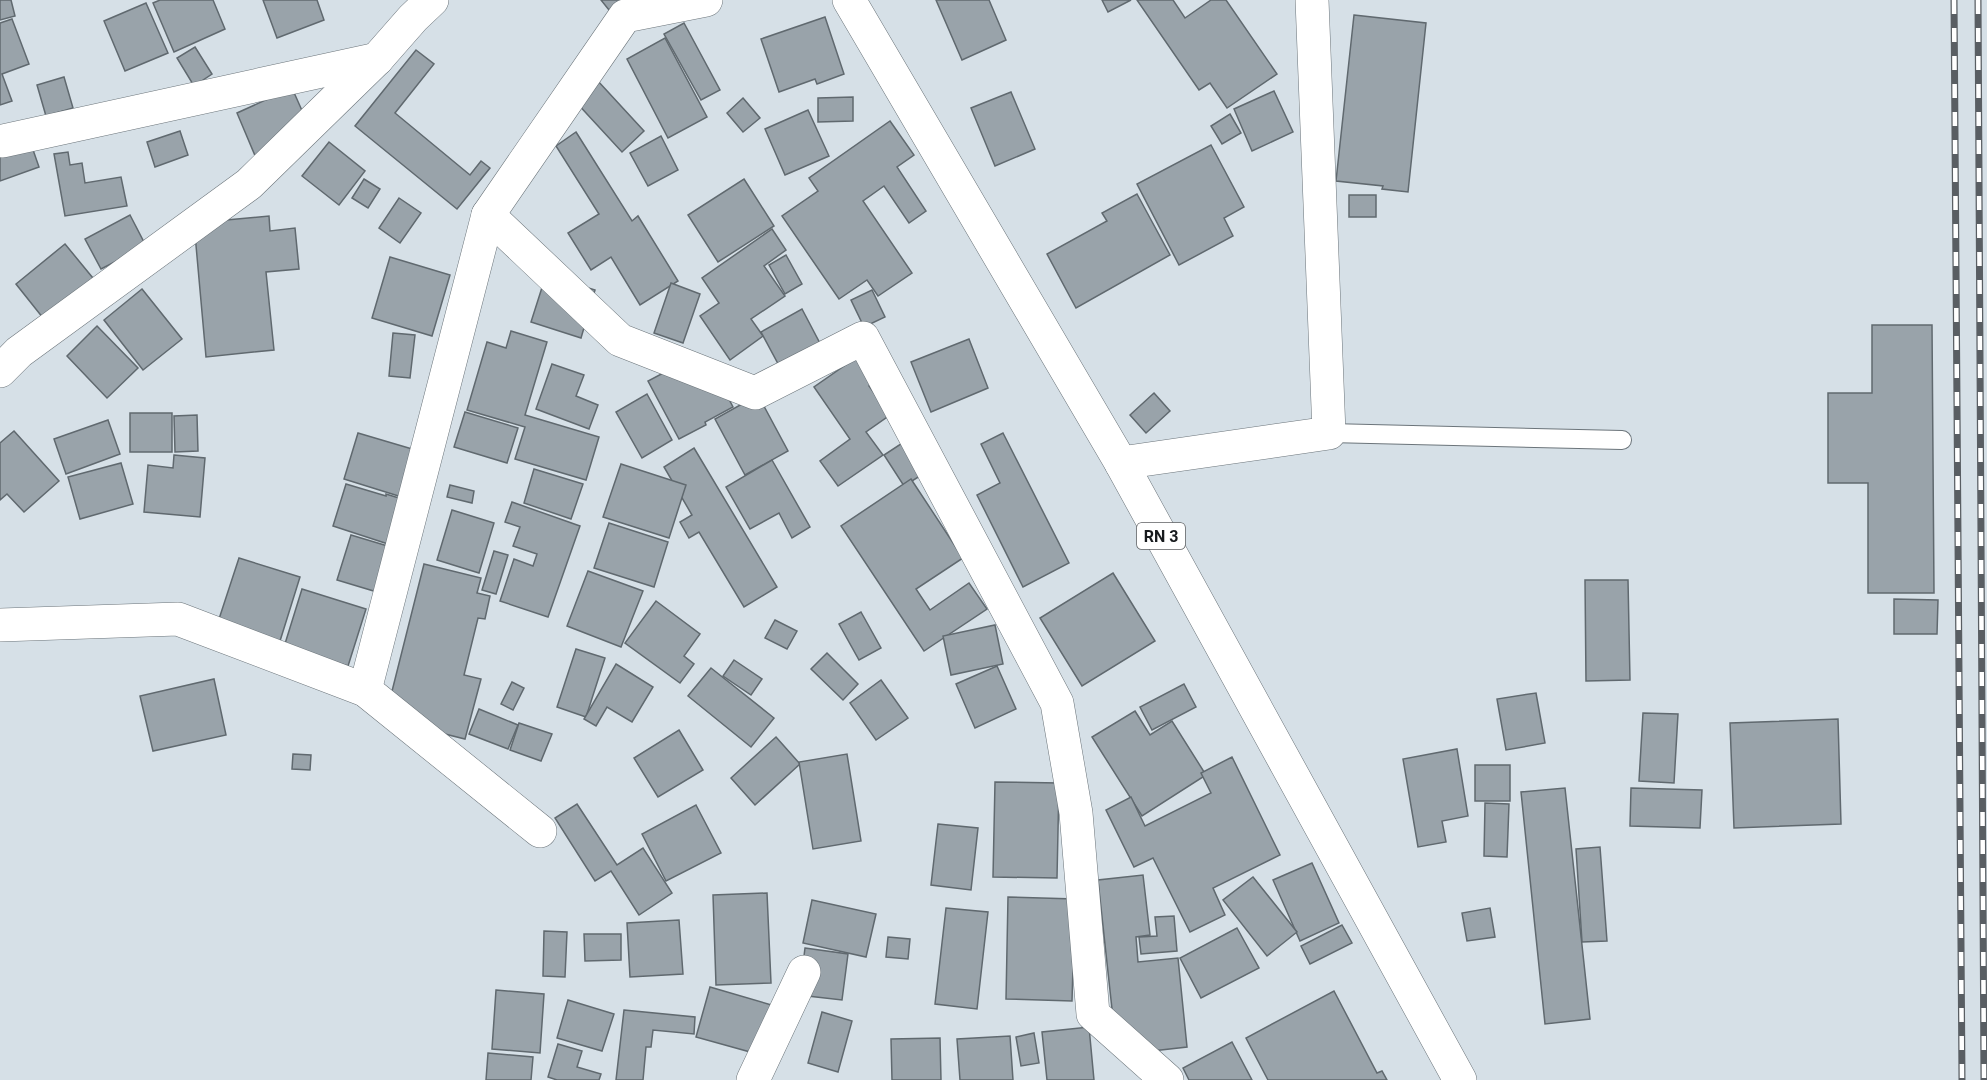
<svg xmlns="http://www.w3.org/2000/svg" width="1987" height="1080" viewBox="0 0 1987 1080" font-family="Roboto,sans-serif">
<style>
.building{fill:#99a3aa;stroke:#60696f;stroke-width:1.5}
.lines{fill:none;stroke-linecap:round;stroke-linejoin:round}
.lane-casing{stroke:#6b747a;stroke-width:20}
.street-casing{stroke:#6b747a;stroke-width:34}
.primary-casing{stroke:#6b747a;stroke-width:34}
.lane{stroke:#fff;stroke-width:18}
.street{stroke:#fff;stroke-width:33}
.primary{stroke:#fff;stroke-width:33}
.rail-casing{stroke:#595e63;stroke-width:7}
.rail{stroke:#fff;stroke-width:4.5;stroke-dasharray:14;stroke-linecap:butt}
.labels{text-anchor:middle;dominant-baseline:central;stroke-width:4.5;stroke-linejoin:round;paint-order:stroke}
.shield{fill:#fff;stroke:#5d5f61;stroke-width:1.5}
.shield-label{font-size:16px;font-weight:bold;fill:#171a1d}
</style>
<rect width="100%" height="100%" fill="#d6e0e7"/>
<g class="building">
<path d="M0,0H11L15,16L0,20Z"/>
<path d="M160,0H213L225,29L174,52L153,3Z"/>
<path d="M263,0H317L324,20L277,38Z"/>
<path d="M601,0H632L613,15Z"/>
<path d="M936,0H989L1006,40L962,60Z"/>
<path d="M1102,0H1131L1108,12Z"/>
<path d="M1137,0H1173L1185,18L1211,0H1226L1277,74L1227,108L1210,83L1199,90Z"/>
<path d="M146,3L168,53L125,71L104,21Z"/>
<path d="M1354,15L1426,23L1408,192L1382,189L1383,186L1336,181Z"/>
<path d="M825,17L844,74L817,84L815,79L779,92L761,39Z"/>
<path d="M12,19L29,64L2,74L12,101L0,105V23Z"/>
<path d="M684,23L720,90L701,100L664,34Z"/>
<path d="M665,38L707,117L668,138L627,59Z"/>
<path d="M195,47L212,74L194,86L177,58Z"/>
<path d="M416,50L434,64L395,113L470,175L481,161L490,168L457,209L355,126Z"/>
<path d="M64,77L73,108L46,116L37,85Z"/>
<path d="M597,80L644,131L622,152L575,101Z"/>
<path d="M292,88L312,133L256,158L237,113Z"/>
<path d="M1274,91L1293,132L1252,151L1234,109Z"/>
<path d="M1011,92L1035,149L995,166L971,108Z"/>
<path d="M853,97V121L818,122V98Z"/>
<path d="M743,98L760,118L743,132L727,113Z"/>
<path d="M808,110L829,156L785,175L765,129Z"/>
<path d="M1230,114L1241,133L1222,144L1211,126Z"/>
<path d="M23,121L39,167L0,181V129Z"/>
<path d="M890,121L914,155L897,167L926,211L909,223L884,186L863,201L912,273L878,296L867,280L839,299L782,216L818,191L809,178Z"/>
<path d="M180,131L188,155L155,167L147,142Z"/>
<path d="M576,132L632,221L638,216L678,281L640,305L611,257L591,270L568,233L599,214L556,146Z"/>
<path d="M661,136L678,170L648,186L630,153Z"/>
<path d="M329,142L365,171L339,205L302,176Z"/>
<path d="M1211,145L1244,207L1224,218L1233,236L1179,265L1137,184Z"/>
<path d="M68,152L70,165L82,163L85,183L121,177L127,206L65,216L54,154Z"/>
<path d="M364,179L380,189L368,208L352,198Z"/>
<path d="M744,179L774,226L718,262L688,215Z"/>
<path d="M1137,194L1170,255L1076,308L1047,254L1107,221L1102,213Z"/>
<rect x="1349" y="195" width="27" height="22"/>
<path d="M399,198L421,213L400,243L379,228Z"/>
<path d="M130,215L146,246L101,269L85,239Z"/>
<path d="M269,216L270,231L295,228L299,269L266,272L274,350L206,357L194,223Z"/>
<path d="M772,229L786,250L764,266L785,296L751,319L763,336L730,360L700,316L719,303L702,278Z"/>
<path d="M65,244L97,283L47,323L16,284Z"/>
<path d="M786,255L802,284L785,294L769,265Z"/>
<path d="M390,257L450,275L432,336L372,318Z"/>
<path d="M546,275L595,290L581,338L531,322Z"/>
<path d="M671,283L700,294L683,343L654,333Z"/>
<path d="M142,289L182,339L143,370L104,320Z"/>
<path d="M872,290L885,317L864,327L851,300Z"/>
<path d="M802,309L824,351L783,373L761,332Z"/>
<path d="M1872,325H1932L1934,593H1868V483H1828V393H1872Z"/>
<path d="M97,326L138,368L107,398L67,356Z"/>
<path d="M511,331L547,342L525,415L599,437L586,480L515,459L525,427L467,410L487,342L506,348Z"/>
<path d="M393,333L415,335L410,378L389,376Z"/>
<path d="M969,339L988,388L931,412L911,362Z"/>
<path d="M857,357L875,382L869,386L890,415L866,432L883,455L838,486L820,461L850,439L814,387Z"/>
<path d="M682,363L715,373L733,407L705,422L706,425L679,439L648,381Z"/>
<path d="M552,364L584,375L576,396L598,405L589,429L536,409Z"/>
<path d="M1154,393L1170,411L1146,433L1130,415Z"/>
<path d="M647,394L672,440L642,458L616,412Z"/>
<path d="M758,395L788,451L745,475L715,419Z"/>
<path d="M465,412L518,428L507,463L454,447Z"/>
<rect x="130" y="413" width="42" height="39"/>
<path d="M197,415L198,451L175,452L174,416Z"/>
<path d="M108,420L120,454L66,474L54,439Z"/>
<path d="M14,431L59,481L24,512L7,494L0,500V443Z"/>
<path d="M358,433L419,451L405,498L344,479Z"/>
<path d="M1003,433L1069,563L1023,587L977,495L1000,483L981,444Z"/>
<path d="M916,434L936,466L904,486L884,455Z"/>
<path d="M694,448L777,587L744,607L699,532L689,538L680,522L692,515L664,467Z"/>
<path d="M174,455L205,458L200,517L144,512L148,465L173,468Z"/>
<path d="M772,460L810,527L792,538L779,513L750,529L726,487Z"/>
<path d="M121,463L133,504L80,519L68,477Z"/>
<path d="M621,464L686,485L669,538L603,517Z"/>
<path d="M534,469L583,484L571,519L524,503Z"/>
<path d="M911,479L963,558L916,589L930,610L969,583L987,609L924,651L841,526Z"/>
<path d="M346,484L386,496V494L402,499L388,544L333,526Z"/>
<path d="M450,485L474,491L472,503L447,497Z"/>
<path d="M512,502L580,526L548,617L500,601L514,559L533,566L537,554L513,546L520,527L505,522Z"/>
<path d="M452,510L494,523L479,573L437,560Z"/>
<path d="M609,523L668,542L654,587L594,568Z"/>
<path d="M351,535L391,547L377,592L337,580Z"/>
<path d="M494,551L508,555L496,594L482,590Z"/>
<path d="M239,558L300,577L280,641L218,622Z"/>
<path d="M424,564L481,578L477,593L490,596L485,619L478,618L464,675L481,679L465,739L385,719Z"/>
<path d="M588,571L643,591L621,647L567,626Z"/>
<path d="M1113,573L1155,641L1082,686L1040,618Z"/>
<path d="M1585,580H1628L1630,680L1586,681Z"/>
<path d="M302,589L366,609L348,666L284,647Z"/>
<path d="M1894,599L1938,600L1937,634H1894Z"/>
<path d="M656,601L700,634L684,656L694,664L680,683L625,643Z"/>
<path d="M861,612L881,648L859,660L839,624Z"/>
<path d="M775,620L797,631L787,649L765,638Z"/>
<path d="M995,625L1003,664L951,675L943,636Z"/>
<path d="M576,649L605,658L586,717L557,707Z"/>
<path d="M827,653L858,684L843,700L811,669Z"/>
<path d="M734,660L762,679L751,695L723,676Z"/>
<path d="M616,664L653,687L632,722L607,707L596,726L584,719Z"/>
<path d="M997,666L1016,709L975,728L956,684Z"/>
<path d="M711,668L774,718L751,747L688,696Z"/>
<path d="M214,679L226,735L153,751L140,696Z"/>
<path d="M881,680L908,718L876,740L850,703Z"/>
<path d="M512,682L524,688L513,710L501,704Z"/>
<path d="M1184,684L1196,707L1152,730L1140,707Z"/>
<path d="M1536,693L1545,743L1506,750L1497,699Z"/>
<path d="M479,709L518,725L508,749L469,734Z"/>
<path d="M1135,711L1150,735L1172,721L1206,775L1142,816L1092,737Z"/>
<path d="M1643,713L1678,714L1674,783L1639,781Z"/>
<path d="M1838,719L1841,824L1734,828L1730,723Z"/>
<path d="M519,723L552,734L541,761L510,750Z"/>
<path d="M679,730L703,770L658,797L634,758Z"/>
<path d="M776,737L800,764L755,805L731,778Z"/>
<path d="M1457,749L1468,816L1442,821L1446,842L1418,847L1403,759Z"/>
<path d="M293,754L311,755L310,770L292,769Z"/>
<path d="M847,754L861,841L813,849L799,762Z"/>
<path d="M1232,757L1280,855L1213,888L1225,915L1190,932L1153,858L1134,867L1106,810L1131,797L1145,826L1211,793L1201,773Z"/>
<rect x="1475" y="765" width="35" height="36"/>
<path d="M995,782L1059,783L1057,878L993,877Z"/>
<path d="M1565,788L1590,1019L1545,1024L1521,792Z"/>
<path d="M1631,788L1702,790L1700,828L1630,826Z"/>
<path d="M1485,803L1509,804L1507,857L1484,856Z"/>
<path d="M577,804L617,865L643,848L672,893L639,915L611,871L595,881L555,818Z"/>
<path d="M696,805L721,853L666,881L642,834Z"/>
<path d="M938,824L978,828L971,890L931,885Z"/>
<path d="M1600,847L1607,941L1582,942L1576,849Z"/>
<path d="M1312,863L1339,923L1300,941L1273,880Z"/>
<path d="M1143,875L1150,935L1136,937L1138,962L1178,958L1187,1047L1117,1055L1098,880Z"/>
<path d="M1253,877L1297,932L1267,956L1223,900Z"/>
<path d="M767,893L771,983L716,985L713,895Z"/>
<path d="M1008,897L1075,899L1072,1001L1006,999Z"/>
<path d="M812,900L876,914L866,957L803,943Z"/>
<path d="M946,908L988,912L977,1009L935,1004Z"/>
<path d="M1490,908L1495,937L1467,941L1462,913Z"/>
<path d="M1174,916L1177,951L1141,954L1139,937L1157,936L1155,917Z"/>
<path d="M679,920L683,974L630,977L627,923Z"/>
<path d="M1342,925L1352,943L1310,964L1301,946Z"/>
<path d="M1237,928L1259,968L1201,998L1180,958Z"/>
<path d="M544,931L567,932L565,977L543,976Z"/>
<path d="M584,934H621V960L585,961Z"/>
<path d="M888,937L910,939L908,959L886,957Z"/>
<path d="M805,948L848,954L842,1000L799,995Z"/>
<path d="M710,987L775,1006L761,1055L696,1037Z"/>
<path d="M496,990L544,994L540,1053L492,1049Z"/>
<path d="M1334,991L1377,1073L1382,1071L1387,1080H1268L1246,1038Z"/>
<path d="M568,1000L614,1014L602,1051L557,1038Z"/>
<path d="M624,1010L695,1017L694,1034L653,1030L651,1047H646L643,1080H616Z"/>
<path d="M822,1012L852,1021L838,1072L808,1063Z"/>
<path d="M1089,1027L1094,1080H1047L1042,1032Z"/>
<path d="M1034,1033L1039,1063L1021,1066L1016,1037Z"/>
<path d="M1010,1036L1013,1080H960L957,1039Z"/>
<path d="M940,1038L941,1080H892L891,1039Z"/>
<path d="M1232,1042L1252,1080H1189L1183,1068Z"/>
<path d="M558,1044L582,1051L577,1067L601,1074L599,1080H557L548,1077Z"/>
<path d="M488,1053L533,1057L531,1080H486Z"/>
</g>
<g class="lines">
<defs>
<path id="lane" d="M1329,433L1622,440"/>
<g id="street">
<path d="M3,141L377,59"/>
<path d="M488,215L620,340L755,393L863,338L1057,703L1076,813L1093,1014L1167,1080"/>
<path d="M0,371L19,352L249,184L377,59L413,18L432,0"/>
<path d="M1121,463L1329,433L1312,0"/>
<path d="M0,625L178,619L365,690L540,831"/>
<path d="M365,690L488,215L625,16L706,0"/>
<path d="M753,1080L804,972"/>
</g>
<path id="primary" d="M849,0L1121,463L1460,1080"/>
</defs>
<use href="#lane" class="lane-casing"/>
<use href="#street" class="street-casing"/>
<use href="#primary" class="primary-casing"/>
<use href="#lane" class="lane"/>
<use href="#street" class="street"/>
<use href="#primary" class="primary"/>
<defs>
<g id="rail">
<path d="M1954,0L1962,1080"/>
<path d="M1978,0L1984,1080"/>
</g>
</defs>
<use href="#rail" class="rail-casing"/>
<use href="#rail" class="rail"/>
</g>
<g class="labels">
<rect class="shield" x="1137" y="523" width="48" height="26" rx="4.5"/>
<g class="shield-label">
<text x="1161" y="536">RN 3</text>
</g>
</g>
</svg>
